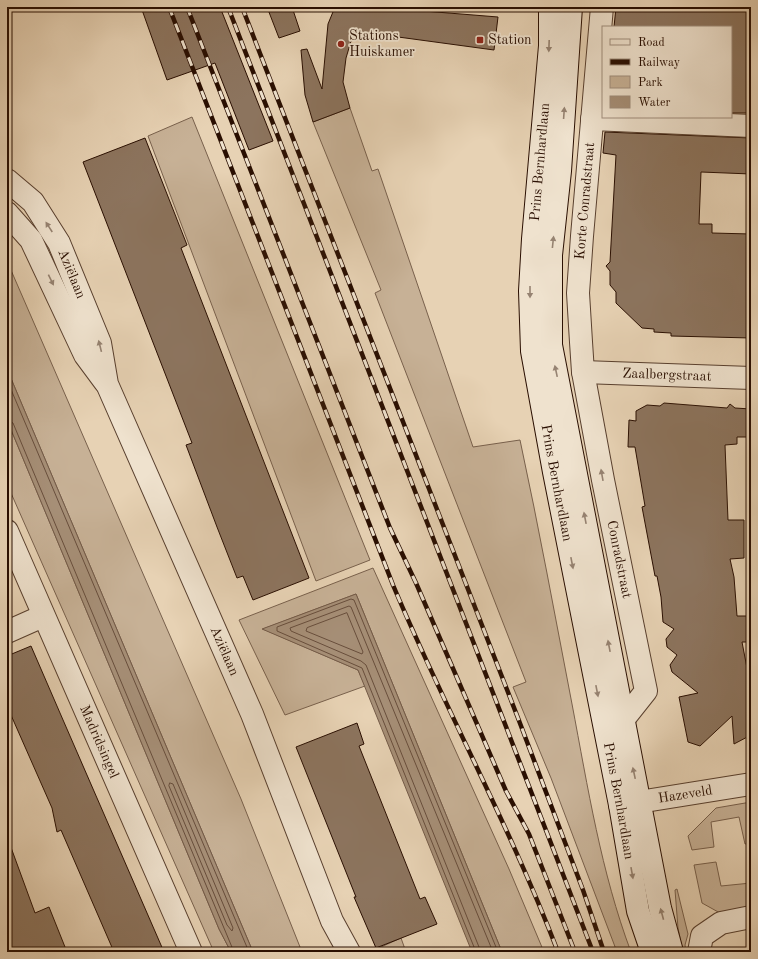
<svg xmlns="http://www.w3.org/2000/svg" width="758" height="959" viewBox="0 0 758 959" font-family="'Old Standard TT',serif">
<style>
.green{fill:#c7b196;stroke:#78604c}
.water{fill:#a68f77;stroke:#745b48}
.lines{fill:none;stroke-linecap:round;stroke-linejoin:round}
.shore{stroke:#684e3c;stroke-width:1}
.building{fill:#8c745e;stroke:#290e01}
.minor-casing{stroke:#583f2e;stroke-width:24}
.tertiary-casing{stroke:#583f2e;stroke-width:24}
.secondary-casing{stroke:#290e01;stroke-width:24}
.minor{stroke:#efe2ce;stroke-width:22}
.tertiary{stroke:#efe2ce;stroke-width:22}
.secondary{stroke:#efe2ce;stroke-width:22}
.rail-casing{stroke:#290e01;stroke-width:4.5}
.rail{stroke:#efe2ce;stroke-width:3;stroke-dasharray:9;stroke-linecap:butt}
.oneway{fill:#968372}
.poi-dot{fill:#8f2418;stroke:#efe2ce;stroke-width:1.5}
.labels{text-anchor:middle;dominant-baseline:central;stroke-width:3.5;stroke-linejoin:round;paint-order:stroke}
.poi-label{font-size:14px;fill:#290e01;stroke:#efe2ce;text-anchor:start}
.street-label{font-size:14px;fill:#290e01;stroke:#efe2ce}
</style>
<rect width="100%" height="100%" fill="#e7d2b4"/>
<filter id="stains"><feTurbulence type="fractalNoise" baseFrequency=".005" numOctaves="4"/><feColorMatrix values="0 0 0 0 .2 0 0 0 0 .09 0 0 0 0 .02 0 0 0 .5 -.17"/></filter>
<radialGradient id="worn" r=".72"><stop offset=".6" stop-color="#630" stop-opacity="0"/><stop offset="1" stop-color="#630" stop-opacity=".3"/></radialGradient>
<g class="green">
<path d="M350,108L372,171L378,169L473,447L520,440C539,528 555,616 572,704C588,788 601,872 631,952H617L551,778L513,687L526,682L375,293L381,290L313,122Z"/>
<path d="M192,117L370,560L316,581L148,136Z"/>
<path d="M7,261L241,799L302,952H253L7,369Z"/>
<path d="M7,420L219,929L231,952H214L7,484Z"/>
<path d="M373,568L509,869L544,952H502L356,594L263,629L358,670L365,686L285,715L239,620Z"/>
<path d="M751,802V843L745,844L739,817L711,822L714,847L692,850L688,836L716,808Z"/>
<path d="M716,862L721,886L751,883V907L720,913L702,903L694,865Z"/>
<path d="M677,889L688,934L685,945L686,952H683L678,928L675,890Z"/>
<path d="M401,938L406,952H372V951Z"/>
</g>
<g class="water">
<path d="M7,369L253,952H231L219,929L7,420Z"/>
<path d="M356,594L502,952H472L358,670L262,629Z"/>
</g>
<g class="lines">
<g class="shore">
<path d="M7,380L249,952"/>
<path d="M7,420L13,423L234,952"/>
<path d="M347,613L363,652L362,654L306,631L307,628Z"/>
<path d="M170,783L173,784L233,928L232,931L227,925L169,786Z"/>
<path d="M476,952L362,668L277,631V627L351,599L354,600L498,952"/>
<path d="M481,952L366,665L361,661L291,631L290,628L349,606L351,607L493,952"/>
</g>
</g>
<g class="building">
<path d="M141,7H220L273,141L249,150L215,63L167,80Z"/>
<path d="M267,7H292L300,31L279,38Z"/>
<path d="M335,7H374L498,17L494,50L354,31L346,58L343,82L350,108L313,122L305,95L301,50L307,49L322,89L328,24Z"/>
<path d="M616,7H751V113H731V27H614Z"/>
<path d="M605,132L751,138V174L701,172L699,224H712V233L751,234V338L671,336V333L654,332V329L642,328L616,303V292L610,285V271L606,266L610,262L616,155L603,153Z"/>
<path d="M145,138L187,245L181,248L309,578L253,600L243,576L237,578L217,527L186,445L192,443L83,162Z"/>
<path d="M664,403L727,408L730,404L735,408L751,409V437H737V444L725,445L728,520H744V558L730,559L734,577L737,616H749L750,642H742L751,689V735L734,744L732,716L700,746L688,742L679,697L698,693L672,672L670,665L677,655L667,647L666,639L674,629L663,622L661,597L657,576H655L642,507L645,506L635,447H628L629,420L636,421V411L647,405L660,406Z"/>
<path d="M31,646L60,713L164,952H114L61,830L57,832L52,808L7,706V656Z"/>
<path d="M357,723L364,744L359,746L420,899L425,897L437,924L376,948L354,897H356L296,747Z"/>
<path d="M7,842H9L35,913L49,907L67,952H7Z"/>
</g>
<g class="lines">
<defs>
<g id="minor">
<path id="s1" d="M602,7L582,236L578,293L581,342L583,372L603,480L646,691L623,720L609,722"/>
<path d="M592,119L751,126"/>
<path id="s2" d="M583,372L751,378"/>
<path id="s3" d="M7,531L191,952"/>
<path d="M7,632L43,616"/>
<path id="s4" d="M620,805L751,784"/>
<path d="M699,952L702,936L721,923L751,917"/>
</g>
<g id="tertiary">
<path id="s5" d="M7,180L33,202L59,243L100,343L107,384L252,714L332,921L349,952"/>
<path d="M7,213L31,240L85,355L105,382"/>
</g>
<g id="secondary">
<path id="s6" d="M550,7V46L533,239L530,291L532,351L554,472L620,805L638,911L652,952"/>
<path d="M571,7L560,171L551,255V345L660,908L672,952"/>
</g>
</defs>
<use href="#minor" class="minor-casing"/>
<use href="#tertiary" class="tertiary-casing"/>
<use href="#secondary" class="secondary-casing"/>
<use href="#minor" class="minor"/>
<use href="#tertiary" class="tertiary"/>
<use href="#secondary" class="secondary"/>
<defs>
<g id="rail">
<path d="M169,7L393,585C445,709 510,826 558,952"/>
<path d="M187,7L390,528L416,583L506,791L529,834L575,952"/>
<path d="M228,7L593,952"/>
<path d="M242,7L518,718L583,890L604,952"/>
</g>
</defs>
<use href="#rail" class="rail-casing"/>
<use href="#rail" class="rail"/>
</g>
<defs><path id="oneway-solid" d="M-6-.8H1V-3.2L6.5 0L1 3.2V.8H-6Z"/></defs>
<g class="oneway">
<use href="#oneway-solid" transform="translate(549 46) rotate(92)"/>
<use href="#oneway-solid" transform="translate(564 113) rotate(-86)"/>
<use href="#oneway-solid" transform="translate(49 227) rotate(-123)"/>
<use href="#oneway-solid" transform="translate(553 242) rotate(-84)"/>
<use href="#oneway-solid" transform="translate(51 280) rotate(64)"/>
<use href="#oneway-solid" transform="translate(530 292) rotate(90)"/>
<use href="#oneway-solid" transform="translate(100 346) rotate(-104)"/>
<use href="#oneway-solid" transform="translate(556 371) rotate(-102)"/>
<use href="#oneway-solid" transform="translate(602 475) rotate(-100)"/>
<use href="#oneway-solid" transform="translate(585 518) rotate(-101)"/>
<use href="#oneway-solid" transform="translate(572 563) rotate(79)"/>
<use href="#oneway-solid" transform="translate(609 646) rotate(-101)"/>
<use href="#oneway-solid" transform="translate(597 691) rotate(79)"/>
<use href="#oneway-solid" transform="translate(634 773) rotate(-102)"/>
<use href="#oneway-solid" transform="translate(632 873) rotate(80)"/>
<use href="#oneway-solid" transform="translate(662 914) rotate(-105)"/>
</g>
<g class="poi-dot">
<rect x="476" y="36" width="8" height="8" rx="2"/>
<circle cx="341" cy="44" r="4"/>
</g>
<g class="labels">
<g class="poi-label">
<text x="349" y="36">Stations<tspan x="349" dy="16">Huiskamer</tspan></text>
<text x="488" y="40">Station</text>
</g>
<g class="street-label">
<text transform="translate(540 162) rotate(-85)">Prins Bernhardlaan</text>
<text transform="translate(585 201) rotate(-85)">Korte Conradstraat</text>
<text stroke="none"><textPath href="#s5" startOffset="116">Aziëlaan</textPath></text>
<text stroke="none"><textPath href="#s2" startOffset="84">Zaalbergstraat</textPath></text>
<text stroke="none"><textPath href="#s6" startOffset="479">Prins Bernhardlaan</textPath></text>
<text stroke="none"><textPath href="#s1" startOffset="557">Conradstraat</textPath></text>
<text stroke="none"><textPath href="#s5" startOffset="524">Aziëlaan</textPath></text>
<text stroke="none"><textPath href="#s3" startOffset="230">Madridsingel</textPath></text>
<text stroke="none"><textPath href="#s4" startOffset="66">Hazeveld</textPath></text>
<text stroke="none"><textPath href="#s6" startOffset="803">Prins Bernhardlaan</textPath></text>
</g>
</g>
<rect width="758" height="959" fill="none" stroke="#e7d2b4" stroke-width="24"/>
<rect x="8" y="8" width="742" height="943" fill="none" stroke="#290e01" stroke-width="2"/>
<rect x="12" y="12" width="734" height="935" fill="none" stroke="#290e01"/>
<rect x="602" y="26" width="130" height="92" fill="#efe2ce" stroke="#a08d7c"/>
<rect x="610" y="39" width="20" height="6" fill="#efe2ce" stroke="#a08d7c"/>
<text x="638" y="46" font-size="12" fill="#290e01">Road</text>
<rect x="610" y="59" width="20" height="6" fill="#290e01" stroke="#a08d7c"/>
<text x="638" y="66" font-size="12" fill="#290e01">Railway</text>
<rect x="610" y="76" width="20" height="12" fill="#c7b196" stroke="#a08d7c"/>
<text x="638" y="86" font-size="12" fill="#290e01">Park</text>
<rect x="610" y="96" width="20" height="12" fill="#a68f77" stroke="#a08d7c"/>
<text x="638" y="106" font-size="12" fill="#290e01">Water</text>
<rect width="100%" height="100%" filter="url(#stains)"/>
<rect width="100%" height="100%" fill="url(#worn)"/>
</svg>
